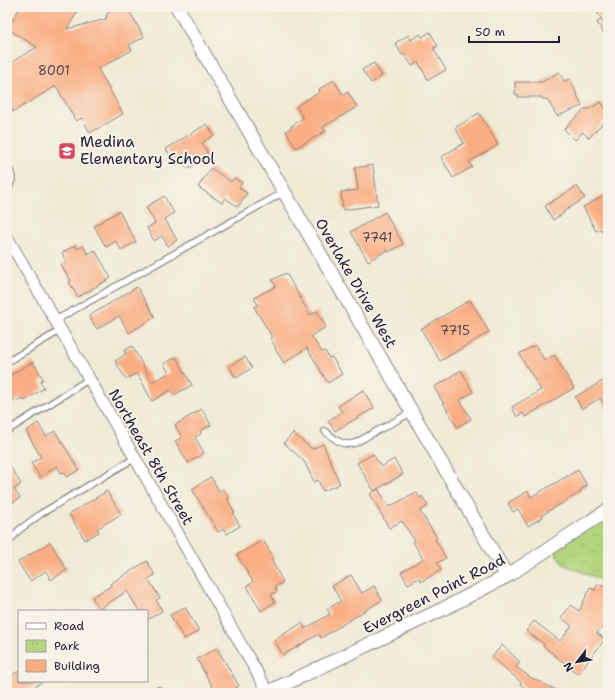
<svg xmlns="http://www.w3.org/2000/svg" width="615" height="700" viewBox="0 0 615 700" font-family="'Shantell Sans',sans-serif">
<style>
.park{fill:url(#park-crowns);stroke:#6b7c5c}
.building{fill:#faad82}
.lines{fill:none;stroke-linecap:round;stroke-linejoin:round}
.service-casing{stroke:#898688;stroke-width:8}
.minor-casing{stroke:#898688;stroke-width:13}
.tertiary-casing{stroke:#898688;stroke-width:15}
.service{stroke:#fff;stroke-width:5.5}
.minor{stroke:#fff;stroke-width:11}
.tertiary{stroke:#fff;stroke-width:13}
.labels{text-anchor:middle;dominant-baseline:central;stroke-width:4;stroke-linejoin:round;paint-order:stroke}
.number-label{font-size:13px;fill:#58454d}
.poi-label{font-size:15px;fill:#22223b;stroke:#f7f3e8;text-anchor:start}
.street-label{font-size:15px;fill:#22223b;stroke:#f7f3e8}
</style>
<defs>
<pattern id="park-crowns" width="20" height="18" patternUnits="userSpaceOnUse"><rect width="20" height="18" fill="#b4d57d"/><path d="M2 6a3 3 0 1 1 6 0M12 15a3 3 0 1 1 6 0" fill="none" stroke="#9ab76d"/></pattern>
</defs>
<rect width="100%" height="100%" fill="#f7f3e8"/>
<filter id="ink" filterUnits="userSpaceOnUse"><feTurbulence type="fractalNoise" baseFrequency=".025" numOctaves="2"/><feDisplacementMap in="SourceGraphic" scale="8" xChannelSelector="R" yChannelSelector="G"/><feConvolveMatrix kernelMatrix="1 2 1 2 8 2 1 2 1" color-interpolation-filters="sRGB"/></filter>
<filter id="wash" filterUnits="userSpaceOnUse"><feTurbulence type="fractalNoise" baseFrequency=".012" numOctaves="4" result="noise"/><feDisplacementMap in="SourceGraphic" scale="16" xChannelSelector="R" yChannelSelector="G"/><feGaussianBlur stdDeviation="0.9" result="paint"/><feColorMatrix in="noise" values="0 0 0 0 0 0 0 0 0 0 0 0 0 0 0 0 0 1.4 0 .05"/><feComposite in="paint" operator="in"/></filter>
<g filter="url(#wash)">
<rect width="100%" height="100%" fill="#f0ebd5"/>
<path class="park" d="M608,505V583L563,564L549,543Z"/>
<g id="blocks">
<g class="building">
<path d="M20,7H80L67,29L106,19L107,14L119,7H127L144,37L129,45L132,50L98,69L123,114L90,133L82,118L76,121L56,86L13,112L7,102V65L37,47L8,29Z"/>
<path d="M594,7H608V41L597,22L602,20Z"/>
<path d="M430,32L438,46L433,48L446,70L428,80L418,62L412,66L404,54L402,55L395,43L409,35L411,40L420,34L422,37Z"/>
<path d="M374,63L382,76L371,83L362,70Z"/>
<path d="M559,72L564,81L570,79L582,106L557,116L547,99H542V97H518V95L515,94V82H542Z"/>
<path d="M334,80L343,95L348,92L357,107L323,127L326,131L296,148L286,131L292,127L291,126L303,118L296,106L320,92L319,89Z"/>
<path d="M601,102L608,112V117L589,138L583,132L575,140L564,129L586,108L587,110Z"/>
<path d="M479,113L498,145L469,162L472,167L453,178L441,157L464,143L455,128Z"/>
<path d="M207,124L214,135L202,143L209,156L187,169L182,161L176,165L166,149Z"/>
<path d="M373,165L378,205L343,210L341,192L358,190L355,168Z"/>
<path d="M211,168L231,182L234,178L242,183L239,188L247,193L238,207L225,198L222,203L198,187Z"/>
<path d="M577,186L585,198L563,212L564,213L553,220L545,206Z"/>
<path d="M608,193V242L601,229L596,231L583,207Z"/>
<path d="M164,196L174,213L165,219L177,240L168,246L162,236L154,241L147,228L155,223L146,207Z"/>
<path d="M119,211L136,242L121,250L116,241L106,247L94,226Z"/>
<path d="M385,212L403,244L389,252L388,250L368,261L351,232Z"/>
<path d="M75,245L77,249L83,246L88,254L95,250L111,278L78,297L69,282L71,281L61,265L67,262L62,253Z"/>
<path d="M286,273L310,315L317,311L326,327L311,336L322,352L325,351L329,358L332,357L342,374L328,383L307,348L284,363L275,349L276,348L270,338L272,337L254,307L258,305L254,298L276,286L272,280Z"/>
<path d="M137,287L155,317L129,333L119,316L97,329L89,316Z"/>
<path d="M470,300L489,332L440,361L421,329Z"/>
<path d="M535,345L545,361L554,355L574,388L525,417L523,413L517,417L512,407L541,390L519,354Z"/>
<path d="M132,346L152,382L169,373L164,364L176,357L192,385L174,395L171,390L152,401L137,373L126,379L115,361L126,354L124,351Z"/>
<path d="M245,357L252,368L236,378L229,366Z"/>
<path d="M33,362L43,379L40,382L44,388L24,401L22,398L15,402L11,396L7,399V377Z"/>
<path d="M461,370L473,392L460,400L471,419L457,427L434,387L452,377L451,376Z"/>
<path d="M608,378V412L600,398L582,409L575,397Z"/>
<path d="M363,390L374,408L335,431L328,421L342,412L338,406Z"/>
<path d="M202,409L211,425L200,431L201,434L195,437L204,453L188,463L175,441L182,437L175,425Z"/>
<path d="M38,423L46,436L55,431L79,470L67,477L64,472L61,473L57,466L40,477L31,463L41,457L26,431Z"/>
<path d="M293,433L312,449L323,444L340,484L323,491L318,480L314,482L304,461L284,443Z"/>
<path d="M373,454L381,467L394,459L403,474L374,491L357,463Z"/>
<path d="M7,461L21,484L14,489L20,498L7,506Z"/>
<path d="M578,470L587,486L580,490L581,492L542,515L543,517L528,526L518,509L513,512L508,503L528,491L531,497Z"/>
<path d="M211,477L219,491L223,489L229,498L227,499L235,513L233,514L240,526L227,534L224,529L218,532L192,489Z"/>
<path d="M378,489L389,507L416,492L420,498L422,496L428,506L420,511L437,538L435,539L446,558L437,563L441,570L421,582L419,578L408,584L401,572L423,559L413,542L415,541L402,521L389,528L370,494Z"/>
<path d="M107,491L121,514L97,529L99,532L85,540L69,514Z"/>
<path d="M263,540L274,558L271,559L283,582L275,587L277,591L271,595L275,602L261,611L247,586L253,582L237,555Z"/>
<path d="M50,542L67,570L51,580L46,571L30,581L18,562Z"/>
<path d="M147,561L155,575L148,579L160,598L156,600L162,611L147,620V611H139L127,591L99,609L92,597L111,586L110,584Z"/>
<path d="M351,575L362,593L374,586L382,600L321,638L319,634L283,655L274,640L302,623L305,629L330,614L327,609L341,601L332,586Z"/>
<path d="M598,584L608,589V620L597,633L605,639L578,674L543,646L544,644L526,631L534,621L560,641L572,626L561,618L571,605L579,611L590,588L595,590Z"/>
<path d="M185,607L199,631L184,639L170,615Z"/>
<path d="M502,645L520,662L516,667L530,677L562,693H530L520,684L521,682L492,657Z"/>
<path d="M217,648L239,686L227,693H216L197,659Z"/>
<path d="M19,671V681H44L23,693H7V678Z"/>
</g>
</g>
</g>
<g filter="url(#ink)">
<use href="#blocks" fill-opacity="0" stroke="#898688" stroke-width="1"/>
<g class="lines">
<defs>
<g id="service">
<path d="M7,165C14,177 13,180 7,192"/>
<path d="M56,320L284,192"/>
<path d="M7,362L61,330"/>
<path d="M7,431L89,379"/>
<path d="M325,431C335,439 342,447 355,443L412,412"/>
<path d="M7,544L19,530L42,513L135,458"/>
<path d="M158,693V690"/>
</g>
<path id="minor" d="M7,237L135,458L268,692"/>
<g id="tertiary">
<path d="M177,7L507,576"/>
<path d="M266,693L443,609L507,576L608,510"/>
</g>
</defs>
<use href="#service" class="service-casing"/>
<use href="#minor" class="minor-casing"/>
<use href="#tertiary" class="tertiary-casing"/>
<use href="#service" class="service"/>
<use href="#minor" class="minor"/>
<use href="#tertiary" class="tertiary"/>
</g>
</g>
<defs>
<symbol id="school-square" viewBox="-11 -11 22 22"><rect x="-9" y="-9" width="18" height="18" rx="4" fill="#d1495b" stroke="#f7f3e8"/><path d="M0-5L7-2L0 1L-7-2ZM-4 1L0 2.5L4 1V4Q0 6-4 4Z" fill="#fff"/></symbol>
</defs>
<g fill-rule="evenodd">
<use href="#school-square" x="57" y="141" width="20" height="20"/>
</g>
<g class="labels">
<g class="number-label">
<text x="54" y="70">8001</text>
<text x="377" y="237">7741</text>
<text x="455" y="330">7715</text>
</g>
<g class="poi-label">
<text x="80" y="142">Medina<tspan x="80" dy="17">Elementary School</tspan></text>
</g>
<g class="street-label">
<text transform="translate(356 283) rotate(60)">Overlake Drive West</text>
<text transform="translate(151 457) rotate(60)">Northeast 8th Street</text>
<text transform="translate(434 594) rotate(-27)">Evergreen Point Road</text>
</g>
</g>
<rect width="615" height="700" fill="none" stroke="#f7f3e8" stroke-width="24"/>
<rect x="18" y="610" width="130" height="72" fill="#f7f3e8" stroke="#a29fa3"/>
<rect x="26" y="623" width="20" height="6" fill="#ffffff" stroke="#a29fa3"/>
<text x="54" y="630" font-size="12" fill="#22223b">Road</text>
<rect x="26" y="640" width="20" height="12" fill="url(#park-crowns)" stroke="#a29fa3"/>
<text x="54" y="650" font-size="12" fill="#22223b">Park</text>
<rect x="26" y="660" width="20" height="12" fill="#faad82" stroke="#a29fa3"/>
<text x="54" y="670" font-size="12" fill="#22223b">Building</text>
<g transform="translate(577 662) rotate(239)" stroke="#f7f3e8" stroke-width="3" paint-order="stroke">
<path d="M0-3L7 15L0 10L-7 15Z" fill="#22223b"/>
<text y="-6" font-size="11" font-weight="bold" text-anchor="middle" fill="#22223b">N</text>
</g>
<path d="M469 36v6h90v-6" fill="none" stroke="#22223b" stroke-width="2"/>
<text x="475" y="36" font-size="12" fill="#22223b" stroke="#f7f3e8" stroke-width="3" paint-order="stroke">50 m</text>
</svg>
